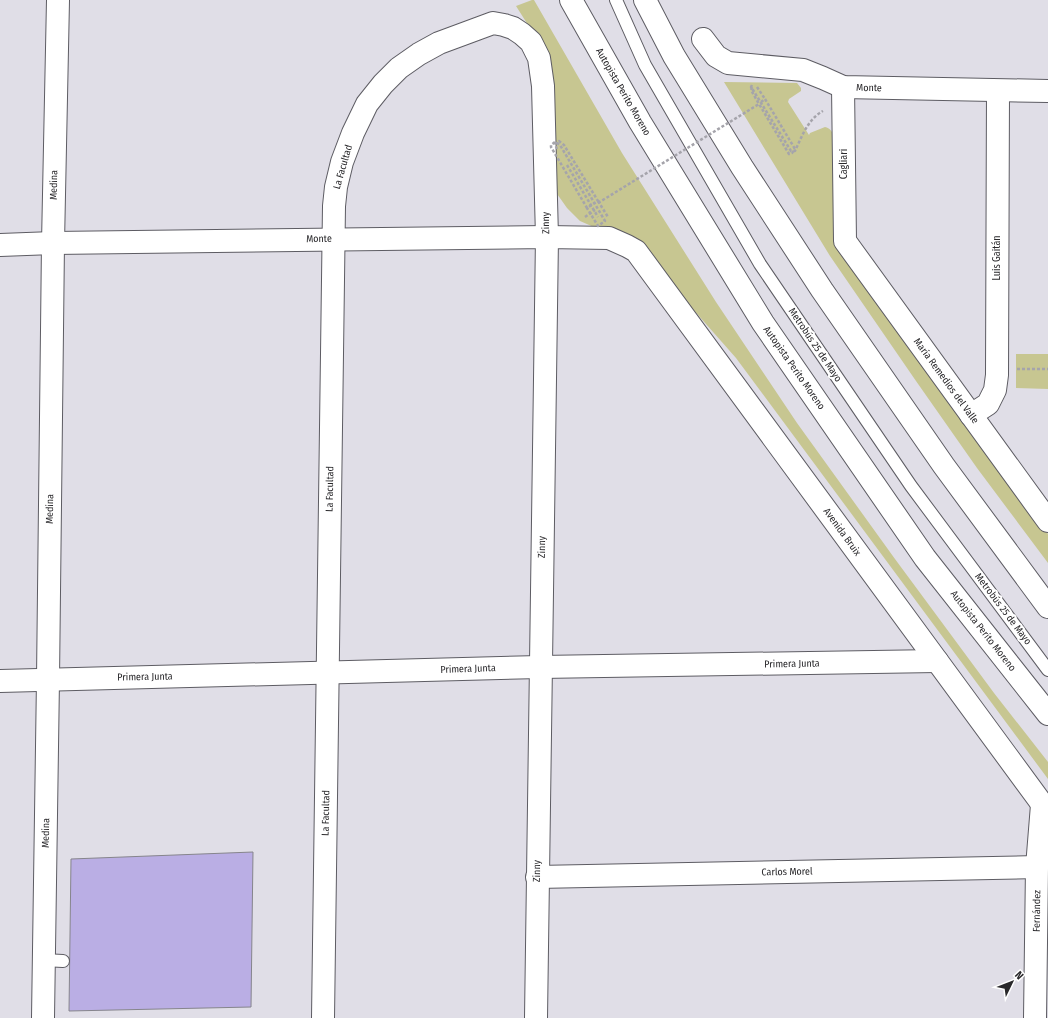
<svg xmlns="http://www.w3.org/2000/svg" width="1048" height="1018" viewBox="0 0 1048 1018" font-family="'Fira Sans Condensed',sans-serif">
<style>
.green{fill:#c7c691}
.building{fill:#baaee4;stroke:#86858c}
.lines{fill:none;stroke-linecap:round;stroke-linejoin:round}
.lane-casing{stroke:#5d5c63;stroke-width:14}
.street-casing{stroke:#5d5c63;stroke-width:24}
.highway-casing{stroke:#5d5c63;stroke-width:24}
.path{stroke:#a5a4ab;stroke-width:2.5;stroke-dasharray:3 2;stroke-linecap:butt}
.lane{stroke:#fff;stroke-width:12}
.street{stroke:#fff;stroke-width:22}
.highway{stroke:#fff;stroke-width:22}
.path-bridge{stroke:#a5a4ab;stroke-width:2.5;stroke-dasharray:3 2;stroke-linecap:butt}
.labels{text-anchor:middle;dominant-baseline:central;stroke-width:4;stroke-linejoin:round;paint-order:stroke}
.street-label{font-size:10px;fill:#29282b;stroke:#fff}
</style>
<rect width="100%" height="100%" fill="#e0dee7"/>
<g class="green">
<path d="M532,0H534L622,153L716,302L797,423L895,559L994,693L1048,762V779L736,358L653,264L596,228L580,221L567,208L555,191L542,47L516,6Z"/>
<path d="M724,82L797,83L801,88V91L789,99L788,102L809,135L810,133L825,127C835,130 833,137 835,146L834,236L835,244L1048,534V563L977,468L916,381L830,256Z"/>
<path d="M1016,354H1048V389L1016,388Z"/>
</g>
<path class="building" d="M253,852L251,1007L69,1011L71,859Z"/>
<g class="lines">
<defs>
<g id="lane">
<path d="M616,0L645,65L760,264L911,486L1048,670"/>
<path d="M43,960L63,961"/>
</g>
<g id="street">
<path d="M703,39L716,56L728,63L803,70L823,78L843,87L1048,91"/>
<path d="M843,87L845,241L1048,521"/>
<path d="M0,245L53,243L547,237L609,238L627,246L636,251L1048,812"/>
<path d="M971,415L988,404L995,390L997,375L998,91"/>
<path d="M0,681L540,667L937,661"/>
<path d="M537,877L1037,867"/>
<path d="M43,1018L48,679L53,243L58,0"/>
<path d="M323,1018L334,206L336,187L342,162L353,133L367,104L383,84L399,68L419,54L439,43L493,23L504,25L513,28L522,34L531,42L539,58L543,86L547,237L536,1018"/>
<path d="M1035,1018L1037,867L1042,805"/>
</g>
<g id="highway">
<path d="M571,0L640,122L763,323L925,558L1048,714"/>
<path d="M645,0L674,56L742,167L822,290L944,466L1048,607"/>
</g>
</defs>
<use href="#lane" class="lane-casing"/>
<use href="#street" class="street-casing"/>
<use href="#highway" class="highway-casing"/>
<g class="path">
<path d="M752,85L751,87L753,90L791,151H795C802,136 808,119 823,111"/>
<path d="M752,87L751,90L759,104"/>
<path d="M757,87L765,99"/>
<path d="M761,102L765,99L795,149"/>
<path d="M567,165L598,217"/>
<path d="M598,201L608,217"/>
<path d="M585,217L595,210"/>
<path d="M1017,369H1048"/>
</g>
<use href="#lane" class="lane"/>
<use href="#street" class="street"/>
<use href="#highway" class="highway"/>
<g class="path-bridge">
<path d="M557,149L555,144L559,141L564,145L598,201L587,208L551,147V145L555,142L560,145L605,221L598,226L587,208"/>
<path d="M598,203L759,104L789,154L792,153L795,149"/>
</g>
</g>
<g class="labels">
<g class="street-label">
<text transform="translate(869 88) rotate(1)">Monte</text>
<text transform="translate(623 92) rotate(60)">Autopista Perito Moreno</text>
<text transform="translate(844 164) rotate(-90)">Cagliari</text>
<text transform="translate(343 167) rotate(-74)">La Facultad</text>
<text transform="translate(54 185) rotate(-89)">Medina</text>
<text transform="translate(546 223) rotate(-91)">Zinny</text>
<text transform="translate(319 239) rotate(-1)">Monte</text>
<text transform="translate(997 258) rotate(-90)">Luis Gaitán</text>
<text transform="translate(815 345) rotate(56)">Metrobús 25 de Mayo</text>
<text transform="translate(794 368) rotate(55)">Autopista Perito Moreno</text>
<text transform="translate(946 381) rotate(54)">María Remedios del Valle</text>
<text transform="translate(330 489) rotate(-89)">La Facultad</text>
<text transform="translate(50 509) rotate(-89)">Medina</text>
<text transform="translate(842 532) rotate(54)">Avenida Bruix</text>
<text transform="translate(542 547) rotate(-89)">Zinny</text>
<text transform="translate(1003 609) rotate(53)">Metrobús 25 de Mayo</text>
<text transform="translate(983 631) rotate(52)">Autopista Perito Moreno</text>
<text transform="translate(792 664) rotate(-1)">Primera Junta</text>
<text transform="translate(468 669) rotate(-2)">Primera Junta</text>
<text transform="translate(145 677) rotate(-1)">Primera Junta</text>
<text transform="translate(326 813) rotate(-89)">La Facultad</text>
<text transform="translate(46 833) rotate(-89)">Medina</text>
<text transform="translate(537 871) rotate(-89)">Zinny</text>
<text transform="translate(787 872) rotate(-1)">Carlos Morel</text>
<text transform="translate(1037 911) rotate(-89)">Fernández</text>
</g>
</g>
<g transform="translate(1012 982) rotate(47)" stroke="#ffffff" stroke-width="3" paint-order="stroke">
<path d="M0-3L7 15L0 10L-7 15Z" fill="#29282b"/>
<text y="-6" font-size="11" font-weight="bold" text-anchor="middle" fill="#29282b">N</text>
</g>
</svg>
